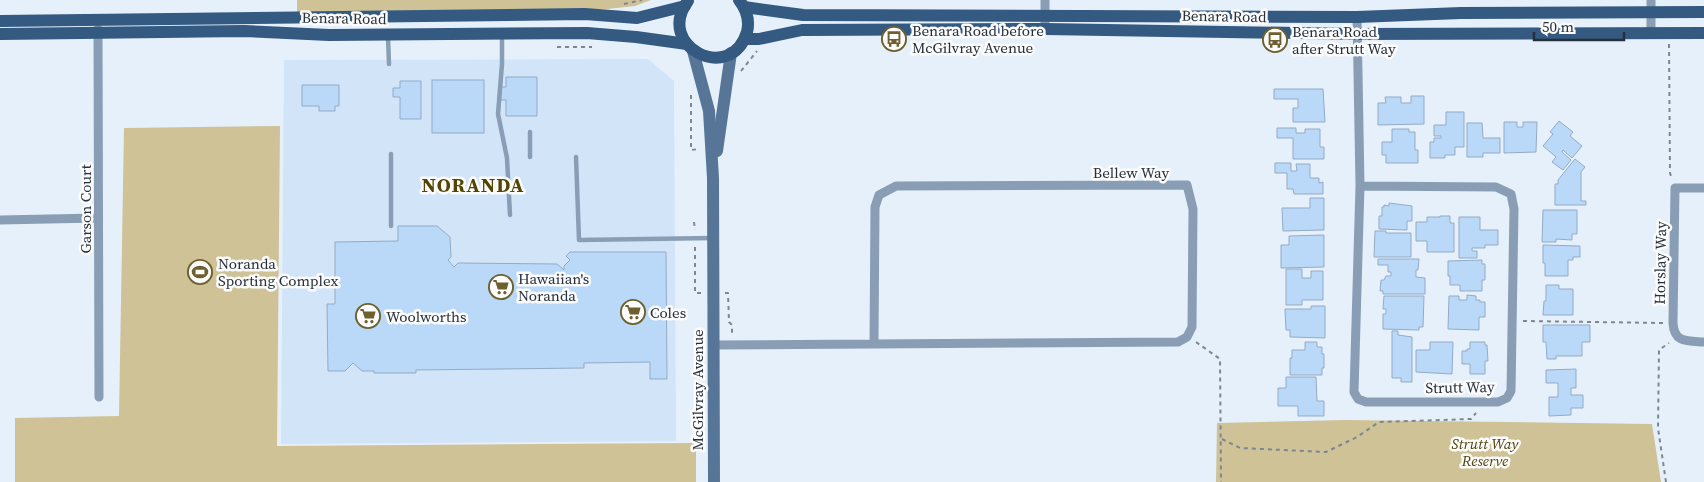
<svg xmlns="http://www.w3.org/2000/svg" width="1704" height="482" viewBox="0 0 1704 482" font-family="'Source Serif 4',serif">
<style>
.built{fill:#d2e4f8}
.green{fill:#cec296}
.building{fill:#bad8f8;stroke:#93abc5}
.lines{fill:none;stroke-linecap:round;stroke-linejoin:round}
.path{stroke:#7d8791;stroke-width:2;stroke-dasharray:4 4;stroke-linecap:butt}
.service{stroke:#899eb5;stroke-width:4.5}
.minor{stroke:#899eb5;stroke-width:9}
.secondary{stroke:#577697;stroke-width:12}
.primary{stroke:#345a81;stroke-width:12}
.labels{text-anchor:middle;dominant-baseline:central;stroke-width:5;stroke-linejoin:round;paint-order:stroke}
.street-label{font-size:15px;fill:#26303a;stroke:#fcfcfc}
.poi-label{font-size:15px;fill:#26303a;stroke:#fcfcfc;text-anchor:start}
.park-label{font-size:15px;font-style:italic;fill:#50430a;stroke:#fcfcfc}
.district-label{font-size:20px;font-weight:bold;letter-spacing:1px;fill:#534401;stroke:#fcfcfc}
</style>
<rect width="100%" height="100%" fill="#e6f0fb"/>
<path class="built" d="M648,59L674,81L676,441L281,444L284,60Z"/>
<g class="green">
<path d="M297,0H651L635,6L607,9L297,13Z"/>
<path d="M280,126L277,446L696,443V482H15V418L119,416L124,128Z"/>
<path d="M1346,420L1652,424L1661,482H1216L1217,423Z"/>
</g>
<g class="building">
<path d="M506,77H537V116H506V100H500V87H506Z"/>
<rect x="432" y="80" width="52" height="53"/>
<path d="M400,81H421V119H400V97H393V88H400Z"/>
<path d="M302,85H339V106H335V111H319V106H302Z"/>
<path d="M1274,89H1323L1325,122H1293V108H1298V99H1274Z"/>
<path d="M1411,96H1424V124L1378,125V103H1386L1385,97H1401V103H1411Z"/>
<path d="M1446,112H1464V147H1455V155H1445V158H1430V142H1434V138H1441V136H1434V125H1446Z"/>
<path d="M1559,121L1573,132L1570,136L1582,146L1572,158L1563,150L1562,152L1571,160L1563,170L1552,162L1556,157L1543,146L1553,134L1550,132Z"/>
<path d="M1504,122H1517V127H1523V122H1537L1536,152L1504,153Z"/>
<path d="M1467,123H1482L1483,138H1500V153H1483V157H1467Z"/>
<path d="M1277,128H1296V133H1305V129H1320V147H1324V159H1293V138H1277Z"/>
<path d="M1392,129H1409V132H1415V150H1418V163H1386V155H1382V142H1392Z"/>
<path d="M1575,159L1585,167L1581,172V201H1586V205H1555V184H1558V180Z"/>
<path d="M1275,163H1291V171H1297L1296,164H1310V178H1319V183L1323,182V194H1294L1293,189H1287V173H1275Z"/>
<path d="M1310,198H1324V230L1283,231L1282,208H1310Z"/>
<path d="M1389,203L1412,206V221H1407V230L1379,229V216H1382V207H1384V205L1389,206Z"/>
<path d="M1543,210H1577V234H1572V240L1556,239V242H1542Z"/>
<path d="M1440,216H1450V223H1454V252H1427V241H1416V222H1427V217H1440Z"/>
<path d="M1459,217H1480V230H1498V245H1485V248H1472V251H1477V258H1459Z"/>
<path d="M398,226H437L450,237L451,257L448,260L454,267L458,263L557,264L564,270V266L570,260L566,256L570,252H666L667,379H650V362L584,363V368L416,370V373H374V371H362L353,363L345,371H328L327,304H335V242L398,241Z"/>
<path d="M1375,231H1386V233H1411V257H1374Z"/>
<path d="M1324,235V267L1281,268V245H1289V236Z"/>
<path d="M1543,245L1580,246V257H1573V260H1568V276H1545V263H1543Z"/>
<path d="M1378,259H1419L1418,270H1416V277L1425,278V294H1383V291H1380L1381,280H1384L1386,276H1391V272H1388V265H1378Z"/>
<path d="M1482,260V264H1485V280H1482V291H1460V285H1450V276H1448V261Z"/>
<path d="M1286,269H1302V278H1311V271H1323V300H1302V305H1286Z"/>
<path d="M1546,285H1559V289H1573V315H1543L1544,301H1546Z"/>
<path d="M1467,295L1476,296V300H1480V302H1485V317H1479V330L1448,329L1449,296H1459V300H1467Z"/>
<path d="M1384,296H1424L1423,327H1419V330L1383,329V314H1386V309H1383Z"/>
<path d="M1311,306H1325V338L1290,337V330H1286L1285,309H1311Z"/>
<path d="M1543,325H1590V342H1582V356H1556V359H1547L1546,342H1543Z"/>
<path d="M1392,331H1398V335L1412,337V382H1401V378H1392Z"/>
<path d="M1305,342H1317V347H1322V354H1324V368H1322V375H1290V358H1292V350H1305Z"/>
<path d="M1430,342H1453L1452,374L1416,372V350H1430Z"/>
<path d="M1470,342H1485V345H1487L1488,361H1485V374H1470V364H1462V351H1467V349H1470Z"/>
<path d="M1576,369V388H1571V395H1583V408H1571V415L1549,416V397H1558V383H1546V370Z"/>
<path d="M1286,377H1316L1317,401H1324V416H1298V406H1278V388H1286Z"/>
</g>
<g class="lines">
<g class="path">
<path d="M624,4L642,0"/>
<path d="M1669,44L1670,173L1672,179"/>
<path d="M557,47H592"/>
<path d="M741,71L757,51"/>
<path d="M691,95V150L699,149"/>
<path d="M694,222L695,230"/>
<path d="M695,247V293H702"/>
<path d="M725,293H728L729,322L732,325V335"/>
<path d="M1523,321L1663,323"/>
<path d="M1196,342L1220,359L1221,482"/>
<path d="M1222,439L1240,448L1326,452L1357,437L1379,422L1471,419L1476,413"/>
<path d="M1666,482L1658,428L1659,350L1669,343"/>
</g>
<g class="service">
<path d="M502,35V64L498,114L507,158L510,215"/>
<path d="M388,37L389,64"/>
<path d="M530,132V157"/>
<path d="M391,154V226"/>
<path d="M576,157L579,240L713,238"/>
</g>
<g class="minor">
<path d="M1045,0V29"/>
<path d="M1357,17L1360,186L1354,392L1358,399L1366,402H1498L1507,398L1511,391L1514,209L1511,194L1496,187L1360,186"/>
<path d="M98,29L99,397"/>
<path d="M1651,33V0"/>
<path d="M1704,188H1675L1673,323C1674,343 1687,341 1704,342"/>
<path d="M0,220L98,218"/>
<path d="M713,345L1178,342L1187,337L1192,327L1193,209L1187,185L896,186L879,195L875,207L874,344"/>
</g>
<g class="secondary">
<path d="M693,51L709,111L713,178L714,482"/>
<path d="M717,151L731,53"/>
</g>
<g class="primary">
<path d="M688,1C654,46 731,85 747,32C750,20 746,9 739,0"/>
<path d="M744,7L803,15L1357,17L1461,13L1704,12"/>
<path d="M0,21L585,14L637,18L685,6"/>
<path d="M0,34L244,31L329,35L587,33L636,37L687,44"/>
<path d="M745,39H759L802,30L1045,29L1357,34L1704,33"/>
</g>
</g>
<defs>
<symbol id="bus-ring" viewBox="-11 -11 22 22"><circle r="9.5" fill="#fcfcfc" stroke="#6e602e" stroke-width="1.5"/><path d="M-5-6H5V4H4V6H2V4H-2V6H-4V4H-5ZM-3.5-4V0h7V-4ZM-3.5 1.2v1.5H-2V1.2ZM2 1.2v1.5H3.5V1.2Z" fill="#6e602e"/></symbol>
<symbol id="stadium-ring" viewBox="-11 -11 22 22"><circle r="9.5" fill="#fcfcfc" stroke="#6e602e" stroke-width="1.5"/><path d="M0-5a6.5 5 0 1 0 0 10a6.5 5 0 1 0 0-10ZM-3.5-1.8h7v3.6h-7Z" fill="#6e602e"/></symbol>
<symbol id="supermarket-ring" viewBox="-11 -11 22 22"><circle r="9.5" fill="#fcfcfc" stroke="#6e602e" stroke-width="1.5"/><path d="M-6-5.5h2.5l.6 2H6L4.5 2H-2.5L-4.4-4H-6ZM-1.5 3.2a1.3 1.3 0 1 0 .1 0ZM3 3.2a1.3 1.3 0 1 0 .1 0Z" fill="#6e602e"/></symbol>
</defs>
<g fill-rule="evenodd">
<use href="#bus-ring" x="880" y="25" width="28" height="28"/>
<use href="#bus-ring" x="1261" y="26" width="28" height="28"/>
<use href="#stadium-ring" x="186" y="258" width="28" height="28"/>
<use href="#supermarket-ring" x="487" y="273" width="28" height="28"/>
<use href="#supermarket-ring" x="619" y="298" width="28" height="28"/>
<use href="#supermarket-ring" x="354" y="302" width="28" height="28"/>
</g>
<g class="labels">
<g class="street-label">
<text transform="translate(1224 16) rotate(1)">Benara Road</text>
<text transform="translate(344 18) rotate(1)">Benara Road</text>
<text x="1131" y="172">Bellew Way</text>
<text transform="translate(85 209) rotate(-90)">Garson Court</text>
<text transform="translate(1660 263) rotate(-89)">Horslay Way</text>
<text transform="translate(1460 387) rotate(-1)">Strutt Way</text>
<text transform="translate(697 390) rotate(-90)">McGilvray Avenue</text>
</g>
<g class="poi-label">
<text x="912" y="30">Benara Road before<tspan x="912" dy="17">McGilvray Avenue</tspan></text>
<text x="1292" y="31">Benara Road<tspan x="1292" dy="17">after Strutt Way</tspan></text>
<text x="218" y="263">Noranda<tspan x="218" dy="17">Sporting Complex</tspan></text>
<text x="518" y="278">Hawaiian's<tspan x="518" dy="17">Noranda</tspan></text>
<text x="650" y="312">Coles</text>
<text x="386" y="316">Woolworths</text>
</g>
<g class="park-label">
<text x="1485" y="443">Strutt Way<tspan x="1485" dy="17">Reserve</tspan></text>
</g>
<g class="district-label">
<text x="473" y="185">NORANDA</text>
</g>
</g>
<path d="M1534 32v8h90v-8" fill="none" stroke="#26303a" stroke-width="2.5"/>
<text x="1542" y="32" font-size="15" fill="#26303a" stroke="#fcfcfc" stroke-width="4" paint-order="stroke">50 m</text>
</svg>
